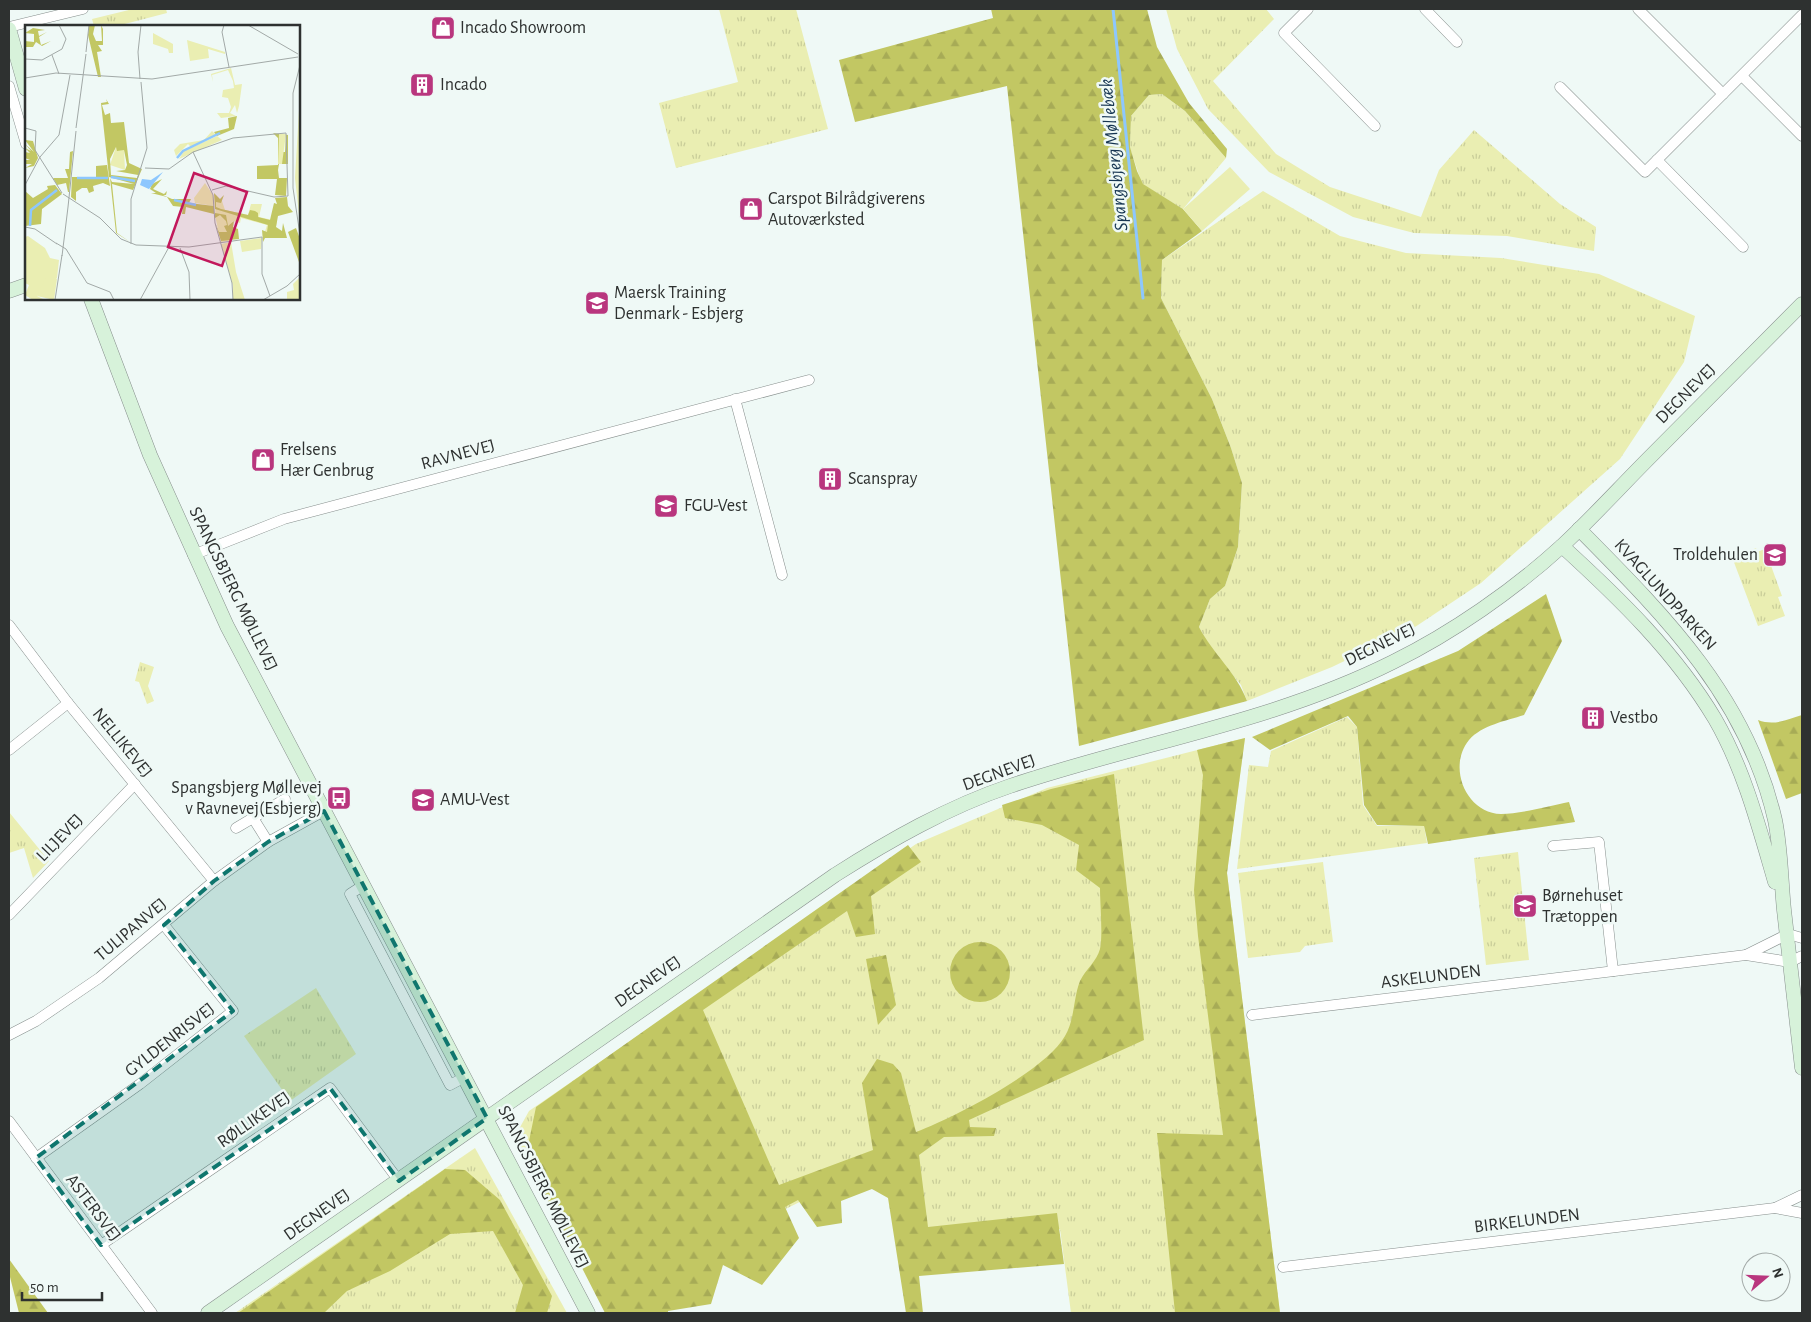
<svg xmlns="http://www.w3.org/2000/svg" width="1811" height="1322" viewBox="0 0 1811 1322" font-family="'Alegreya Sans',sans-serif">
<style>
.grass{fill:url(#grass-tufts)}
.forest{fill:url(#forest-firs)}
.garden{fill:#eaeeb2}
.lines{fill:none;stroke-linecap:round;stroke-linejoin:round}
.stream{stroke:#8dc7fe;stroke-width:3}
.street-casing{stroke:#878f8d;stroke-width:11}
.secondary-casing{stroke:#878f8d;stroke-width:15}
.street{stroke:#fff;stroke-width:10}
.secondary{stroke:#d7f2da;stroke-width:14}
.marked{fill:#0f766e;fill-opacity:0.2;stroke:#0f766e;stroke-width:4;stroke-dasharray:10 6;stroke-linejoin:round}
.labels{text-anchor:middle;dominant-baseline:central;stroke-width:5;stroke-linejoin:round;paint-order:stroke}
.poi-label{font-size:18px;fill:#2e3130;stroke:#eff9f6;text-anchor:start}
.street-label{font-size:18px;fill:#2e3130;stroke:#eff9f6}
.water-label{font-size:19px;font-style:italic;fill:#163551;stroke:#eff9f6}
.inset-river{fill:none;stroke:#8dc7fe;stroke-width:2.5}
.inset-road{fill:none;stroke:#a2a9a7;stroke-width:1}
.view{fill:#c2185b;fill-opacity:0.15;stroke:#c2185b;stroke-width:2.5}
.inset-edge{fill:none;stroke:#2e3130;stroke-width:2.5}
</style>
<defs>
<pattern id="grass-tufts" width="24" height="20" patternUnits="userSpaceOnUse" patternTransform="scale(1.25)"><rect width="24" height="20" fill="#eaeeb2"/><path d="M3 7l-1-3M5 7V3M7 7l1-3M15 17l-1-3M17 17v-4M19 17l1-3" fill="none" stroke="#c9cd99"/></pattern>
<pattern id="forest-firs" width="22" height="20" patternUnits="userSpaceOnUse" patternTransform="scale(1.25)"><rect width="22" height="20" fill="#c2c763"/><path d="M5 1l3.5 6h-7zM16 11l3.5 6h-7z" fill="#a7ab56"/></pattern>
</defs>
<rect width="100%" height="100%" fill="#eff9f6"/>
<g class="grass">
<path d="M133,9H166L167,13L117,26H94L92,19Z"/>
<path d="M719,9H796L828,129L676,168L659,103L738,82Z"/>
<path d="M1166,9H1266L1274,19L1213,81L1276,154L1330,187L1421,217L1439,170L1474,130L1560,204L1596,227L1594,251L1507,236L1414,233L1353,217L1269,172L1208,109L1177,49Z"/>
<path d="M1162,94L1185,111L1226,158L1183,209L1142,184L1130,148L1131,116L1149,95Z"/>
<path d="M1263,191L1340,236L1406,253L1501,258L1599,274L1695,316L1684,362L1620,459L1481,583L1415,627L1332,667L1247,701L1241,685L1210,648L1199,627L1210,599L1225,586L1238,547L1242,483L1231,448L1212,399L1161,298L1162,260Z"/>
<path d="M1756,548L1757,552L1765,549L1782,596L1778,597L1785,616L1758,626L1732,557Z"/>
<path d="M140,662L154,667L148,686L154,701L147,704L139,682L135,681Z"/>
<path d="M1347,717L1357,727L1363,805L1377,826H1424L1427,843L1237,869L1249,765L1268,767L1271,751Z"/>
<path d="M1245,738L1227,873L1280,1313H1071L1060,1229L916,1247L904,1150L603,1300L522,1155L519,1129L529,1111L916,844L1047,788Z"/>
<path d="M9,812L49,861L33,878L24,848L9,853Z"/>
<path d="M1518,852L1529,960L1486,965L1474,858Z"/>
<path d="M1323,862L1333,942L1305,946L1300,952L1248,958L1238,873Z"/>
<path d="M316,988L356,1054L290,1101L244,1036Z"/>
<path d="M475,1148L567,1313H235Z"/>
</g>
<g class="forest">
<path d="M991,9H1147L1157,47L1189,103L1227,149L1226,158L1185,111L1162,94L1149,95L1131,116L1130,147L1137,171L1143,184L1183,209L1202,231L1162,260L1161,298L1212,399L1231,448L1242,483L1238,547L1225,586L1210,599L1199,627C1213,654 1237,673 1247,701L1079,746L1007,86L855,122L839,60L993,18Z"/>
<path d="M1546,594L1562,641L1524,715C1506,721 1482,725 1469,740C1447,767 1466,813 1501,814C1521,814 1549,806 1569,802L1575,822L1428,844L1424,826L1377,825L1364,805L1357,727L1348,716L1270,750L1252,737L1458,651Z"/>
<path d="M1802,715V793L1786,799L1758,720C1774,726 1786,720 1802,715Z"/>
<path d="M1245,738L1227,873L1280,1313H1175L1157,1133L1223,1135L1198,936L1194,890L1203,775L1197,750Z"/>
<path d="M1114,774L1144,1040L969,1120L970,1127L996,1128L994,1136L944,1137L919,1155L928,1227L1057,1213L1064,1264L919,1276L923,1313H906L888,1198L872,1189L841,1201L842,1223L817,1227L798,1200L785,1207L799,1238L762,1285L723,1265L711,1304L668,1311V1313H605L534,1174L529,1141L536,1107L908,845L921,862L871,896L875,934L856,937L847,911L703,1010L779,1185L873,1150L862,1083L877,1059L893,1064L901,1073L916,1132C955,1117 1045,1071 1065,1036C1075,1019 1073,999 1080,981C1085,970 1097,961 1100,949C1103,936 1100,903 1100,888L1076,870L1079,845L1042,825L1005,818L1002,805L1051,789Z"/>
<circle cx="980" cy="972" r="30"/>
<path d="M886,955L896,1005L878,1025L866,959Z"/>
<path d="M445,1169L465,1170L500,1200L552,1296L547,1313H515L523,1285L493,1231L450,1234L390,1271L347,1291L324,1313H238Z"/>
<path d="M9,1259L48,1313H19L9,1273Z"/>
</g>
<path class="garden" d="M1230,167L1250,189L1202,231L1183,209Z"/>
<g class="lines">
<path class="stream" d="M1113,9L1143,298"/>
<defs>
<g id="street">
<path d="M1308,9L1284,33L1375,126"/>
<path d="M1425,9L1457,42"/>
<path d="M1638,9L1723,94"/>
<path d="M9,27L83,9"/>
<path d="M1742,76L1802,136"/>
<path d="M9,86L26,144"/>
<path d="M1560,87L1645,172L1802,15"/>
<path d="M1657,160L1743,247"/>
<path d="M735,399L782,575"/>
<path d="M193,555L284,519L809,380"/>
<path d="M9,625L68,703L214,881"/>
<path d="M9,750L68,703"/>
<path d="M253,818L268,842"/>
<path d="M236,828L285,799"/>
<path d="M1553,846L1599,842L1613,971"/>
<path d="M364,885L350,894L450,1085L465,1077"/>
<path d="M9,915L135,784"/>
<path d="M1746,955L1788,934L1802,938"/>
<path d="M1252,1015L1746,955L1790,962L1802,956"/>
<path d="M9,1035L36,1021L99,978L214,881L268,842L324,811"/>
<path d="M9,1121L152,1313"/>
<path d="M36,1158L140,1084L233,1011L164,925"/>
<path d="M1802,1195L1775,1208L1802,1213"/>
<path d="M101,1245L330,1088L399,1181"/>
<path d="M1283,1267L1775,1208"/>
</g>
<g id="secondary">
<path d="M9,29L26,89"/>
<path d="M9,291L26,285"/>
<path d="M91,299L150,455L227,626L588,1313"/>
<path d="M1579,529C1664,615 1747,697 1775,820C1781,849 1781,881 1784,910C1790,963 1796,1016 1802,1068"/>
<path d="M1562,546C1619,598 1675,652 1715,719C1744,769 1759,827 1775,882"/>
<path d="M208,1313L835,875C890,840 948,807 1010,786C1137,743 1271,723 1393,662C1452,633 1514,590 1563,545C1594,516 1622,485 1652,455C1702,404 1752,354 1802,304"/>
</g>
</defs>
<use href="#street" class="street-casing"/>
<use href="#secondary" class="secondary-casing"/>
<use href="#street" class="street"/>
<use href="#secondary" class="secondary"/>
</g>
<path class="marked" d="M324,811L487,1118L399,1181L330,1088L101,1245L36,1158L233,1011L164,925L214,881L268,842Z"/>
<defs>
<symbol id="shop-square" viewBox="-11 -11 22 22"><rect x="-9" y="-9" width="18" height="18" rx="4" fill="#b9367e" stroke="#eff9f6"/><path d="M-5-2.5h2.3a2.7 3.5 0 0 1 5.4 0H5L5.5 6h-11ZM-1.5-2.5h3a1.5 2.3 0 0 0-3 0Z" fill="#fff"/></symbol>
<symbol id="building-square" viewBox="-11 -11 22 22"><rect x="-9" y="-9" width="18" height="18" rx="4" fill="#b9367e" stroke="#eff9f6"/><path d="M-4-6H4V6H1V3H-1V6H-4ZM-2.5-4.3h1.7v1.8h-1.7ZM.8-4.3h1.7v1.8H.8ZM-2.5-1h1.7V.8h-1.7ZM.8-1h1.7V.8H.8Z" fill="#fff"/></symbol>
<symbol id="school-square" viewBox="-11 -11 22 22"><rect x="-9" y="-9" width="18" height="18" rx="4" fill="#b9367e" stroke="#eff9f6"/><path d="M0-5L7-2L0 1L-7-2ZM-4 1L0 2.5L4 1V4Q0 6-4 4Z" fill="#fff"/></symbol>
<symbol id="bus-square" viewBox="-11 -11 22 22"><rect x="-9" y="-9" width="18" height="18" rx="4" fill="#b9367e" stroke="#eff9f6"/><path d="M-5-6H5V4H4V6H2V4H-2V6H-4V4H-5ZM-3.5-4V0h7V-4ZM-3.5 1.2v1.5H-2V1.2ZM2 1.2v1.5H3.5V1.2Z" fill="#fff"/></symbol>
</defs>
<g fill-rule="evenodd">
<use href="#shop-square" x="429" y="14" width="28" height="28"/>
<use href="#building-square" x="408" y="71" width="28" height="28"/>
<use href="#shop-square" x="737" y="195" width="28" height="28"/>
<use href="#school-square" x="583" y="289" width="28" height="28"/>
<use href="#shop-square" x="249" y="446" width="28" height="28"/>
<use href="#building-square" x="816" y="465" width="28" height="28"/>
<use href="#school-square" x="652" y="492" width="28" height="28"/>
<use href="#school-square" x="1761" y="541" width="28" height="28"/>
<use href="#building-square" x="1579" y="704" width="28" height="28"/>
<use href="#bus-square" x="325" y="784" width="28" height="28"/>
<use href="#school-square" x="409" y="786" width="28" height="28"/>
<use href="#school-square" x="1511" y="892" width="28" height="28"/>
</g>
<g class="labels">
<g class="poi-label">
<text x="460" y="28">Incado Showroom</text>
<text x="440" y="85">Incado</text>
<text x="768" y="199">Carspot Bilrådgiverens<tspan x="768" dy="21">Autoværksted</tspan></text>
<text x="614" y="293">Maersk Training<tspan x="614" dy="21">Denmark - Esbjerg</tspan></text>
<text x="280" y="450">Frelsens<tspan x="280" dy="21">Hær Genbrug</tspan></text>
<text x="848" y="479">Scanspray</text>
<text x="684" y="506">FGU-Vest</text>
<text x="1758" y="555" text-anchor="end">Troldehulen</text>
<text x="1610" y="718">Vestbo</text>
<text x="322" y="788" text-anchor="end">Spangsbjerg Møllevej<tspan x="322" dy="21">v Ravnevej(Esbjerg)</tspan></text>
<text x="440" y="800">AMU-Vest</text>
<text x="1542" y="896">Børnehuset<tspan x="1542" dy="21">Trætoppen</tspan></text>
</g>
<g class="street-label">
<text transform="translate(1686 394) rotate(-45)">DEGNEVEJ</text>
<text transform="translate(458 455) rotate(-15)">RAVNEVEJ</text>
<text transform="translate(233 589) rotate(64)">SPANGSBJERG MØLLEVEJ</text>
<text transform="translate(1665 595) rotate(48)">KVAGLUNDPARKEN</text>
<text transform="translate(1380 645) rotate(-26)">DEGNEVEJ</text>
<text transform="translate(122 743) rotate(51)">NELLIKEVEJ</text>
<text transform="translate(999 773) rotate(-20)">DEGNEVEJ</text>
<text transform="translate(60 838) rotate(-46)">LILJEVEJ</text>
<text transform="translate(131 930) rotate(-40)">TULIPANVEJ</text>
<text transform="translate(1431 977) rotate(-7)">ASKELUNDEN</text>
<text transform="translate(648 982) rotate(-35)">DEGNEVEJ</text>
<text transform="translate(170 1040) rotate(-38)">GYLDENRISVEJ</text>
<text transform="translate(254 1120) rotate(-35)">RØLLIKEVEJ</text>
<text transform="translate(543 1187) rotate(63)">SPANGSBJERG MØLLEVEJ</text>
<text transform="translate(93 1208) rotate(53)">ASTERSVEJ</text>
<text transform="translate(317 1215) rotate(-35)">DEGNEVEJ</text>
<text transform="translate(1527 1221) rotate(-7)">BIRKELUNDEN</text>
</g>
<g class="water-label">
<text transform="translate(1114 155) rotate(-96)">Spangsbjerg Møllebæk</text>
</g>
</g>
<g transform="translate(25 25)">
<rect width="275" height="275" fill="#eff9f6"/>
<path d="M128,8L148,19V28H144L143,24L128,19ZM162,15L200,27V29L183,24L184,33L165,36ZM206,43L210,60L217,59L214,81L212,88L210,80L205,88L211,91L196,93L192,88H204L206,82L203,73L197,72L198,65L209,63L208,56L203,45L187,50L188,57L186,49ZM275,68V199L270,153ZM187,106L191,110L166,122L163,119L151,131L149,125L155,119L179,115ZM192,111L197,115L154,134L159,126ZM91,122L99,125L100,145L85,140ZM180,158L188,170L189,181L170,178L169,173ZM197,176L200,185L223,190L226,179H237L234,192L252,196L249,213H238L242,200L216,193L215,198L208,196L207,202H203L204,216L196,217L190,191L191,177ZM3,211L20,223L25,233L34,235L32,253L12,271L20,275H8L0,270L4,260L0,258V212ZM237,213L236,224L217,227L215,216ZM206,217L211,247L220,275H208V261L196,219Z" fill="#eaeeb2"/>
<path d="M64,0H70L68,9L71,16H77L76,0L78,4V20H73L77,26L72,27L76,52H73L63,10ZM8,3L20,5L13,6L14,11L22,7L14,12L16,20L26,16L17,21L11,17L8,22H0V16L9,17V9L0,8ZM81,74L84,79L77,80L80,90L85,88L86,98L99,97L104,138L117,144L108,165L87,159L92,208L105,217L91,208L85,153L87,157L109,159L84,152L76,78L82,77ZM91,122L92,126L99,125L102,140L100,145L91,146L113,150L112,153L86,150L85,134ZM212,91L209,104L192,111L189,107L204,103L203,93ZM248,108L263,110V139H254L253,145L254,153H262L261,171L250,170L252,154H232V141L253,140V113ZM254,109L261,110L260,127H257V139H254ZM0,115L8,116L13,133L9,141L0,143L7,139H0V135H5L0,133V127L5,128L0,123L6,126L0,119L9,127ZM48,126L44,167H43L41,158L32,160L28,153H43L40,144H44L45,127ZM82,140L85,161L78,158L68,161L69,166L64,168L62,163H57L51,167V176L46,172L47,152H71V141ZM137,154L128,164L139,169L142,166L141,170H138L147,174H166L164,178L189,181V189L161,182L160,189H157L158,182L148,181L142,172L126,168H131L125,164L127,159ZM30,160L37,169L17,184L16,199L0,201V166L8,173L23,164L22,161ZM189,168L195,174L199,170L196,178L191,177V182L196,184L223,190L225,185L230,186L233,188V192L245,195L249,178L252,179L250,173L262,172L263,181L268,187L253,191L251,202L257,206L258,198L262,213H240L238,217L237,205L242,207L243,200L190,184ZM190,188L201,190L203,201L209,196L208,202L213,204L214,214L196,216L190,197L194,207H202L199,201L202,200L201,196L195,190L190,193ZM271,203L275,214L274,237L263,207Z" fill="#c2c763" fill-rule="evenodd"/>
<path d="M254,109H261L257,139H253ZM22,250L32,254L29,275L12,271ZM275,252V275H262V267L269,265L268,259Z" fill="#eaeeb2"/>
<path d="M138,147L124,164L137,170L115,160L117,154L126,155Z" fill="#8dc7fe"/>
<path class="inset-river" d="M152,133L158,126L195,108M86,152L110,156M52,153H83M149,175L171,180M5,201L6,185L32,165"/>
<path class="inset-road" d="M199,0L197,7L204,42M223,0L273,29M61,27L64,0M27,30L34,49M0,34L17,35L37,24L41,14L34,0M275,40L268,68V163L275,210M0,53L31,48L127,54L273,32M115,54L113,27L116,0M0,103L11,106L10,125L37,168M51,103L61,29M168,127L188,170L190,198L207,258L208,275M120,143L144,144L168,127L208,113L261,108L263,171M0,160L15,132L34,110L45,50M187,165L201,161L249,172L263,171M38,169L75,193L96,214L111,220L164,222L237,212V249L245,271M43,182L51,106M0,202L10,204L32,219M31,218L41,224L62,258L85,267L89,275M106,219V174L122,123L116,57M155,223L164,247L165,275M37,231L43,182M30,275L37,230M111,275H131M115,275L144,222M238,275L262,261L275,249"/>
<path class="view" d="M169,148L222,167L197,241L143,222Z"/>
<rect width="275" height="275" class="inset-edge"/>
</g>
<rect width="1811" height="1322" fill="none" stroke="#2e3130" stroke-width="20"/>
<g transform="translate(1766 1277) rotate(71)"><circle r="24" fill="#eff9f6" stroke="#a2a9a7"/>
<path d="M0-4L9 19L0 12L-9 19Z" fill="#b9367e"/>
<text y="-8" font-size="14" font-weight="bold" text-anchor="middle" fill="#2e3130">N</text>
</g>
<path d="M22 1292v8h80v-8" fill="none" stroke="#2e3130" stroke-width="2.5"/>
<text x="30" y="1292" font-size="15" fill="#2e3130" stroke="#eff9f6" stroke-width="4" paint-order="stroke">50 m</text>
</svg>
